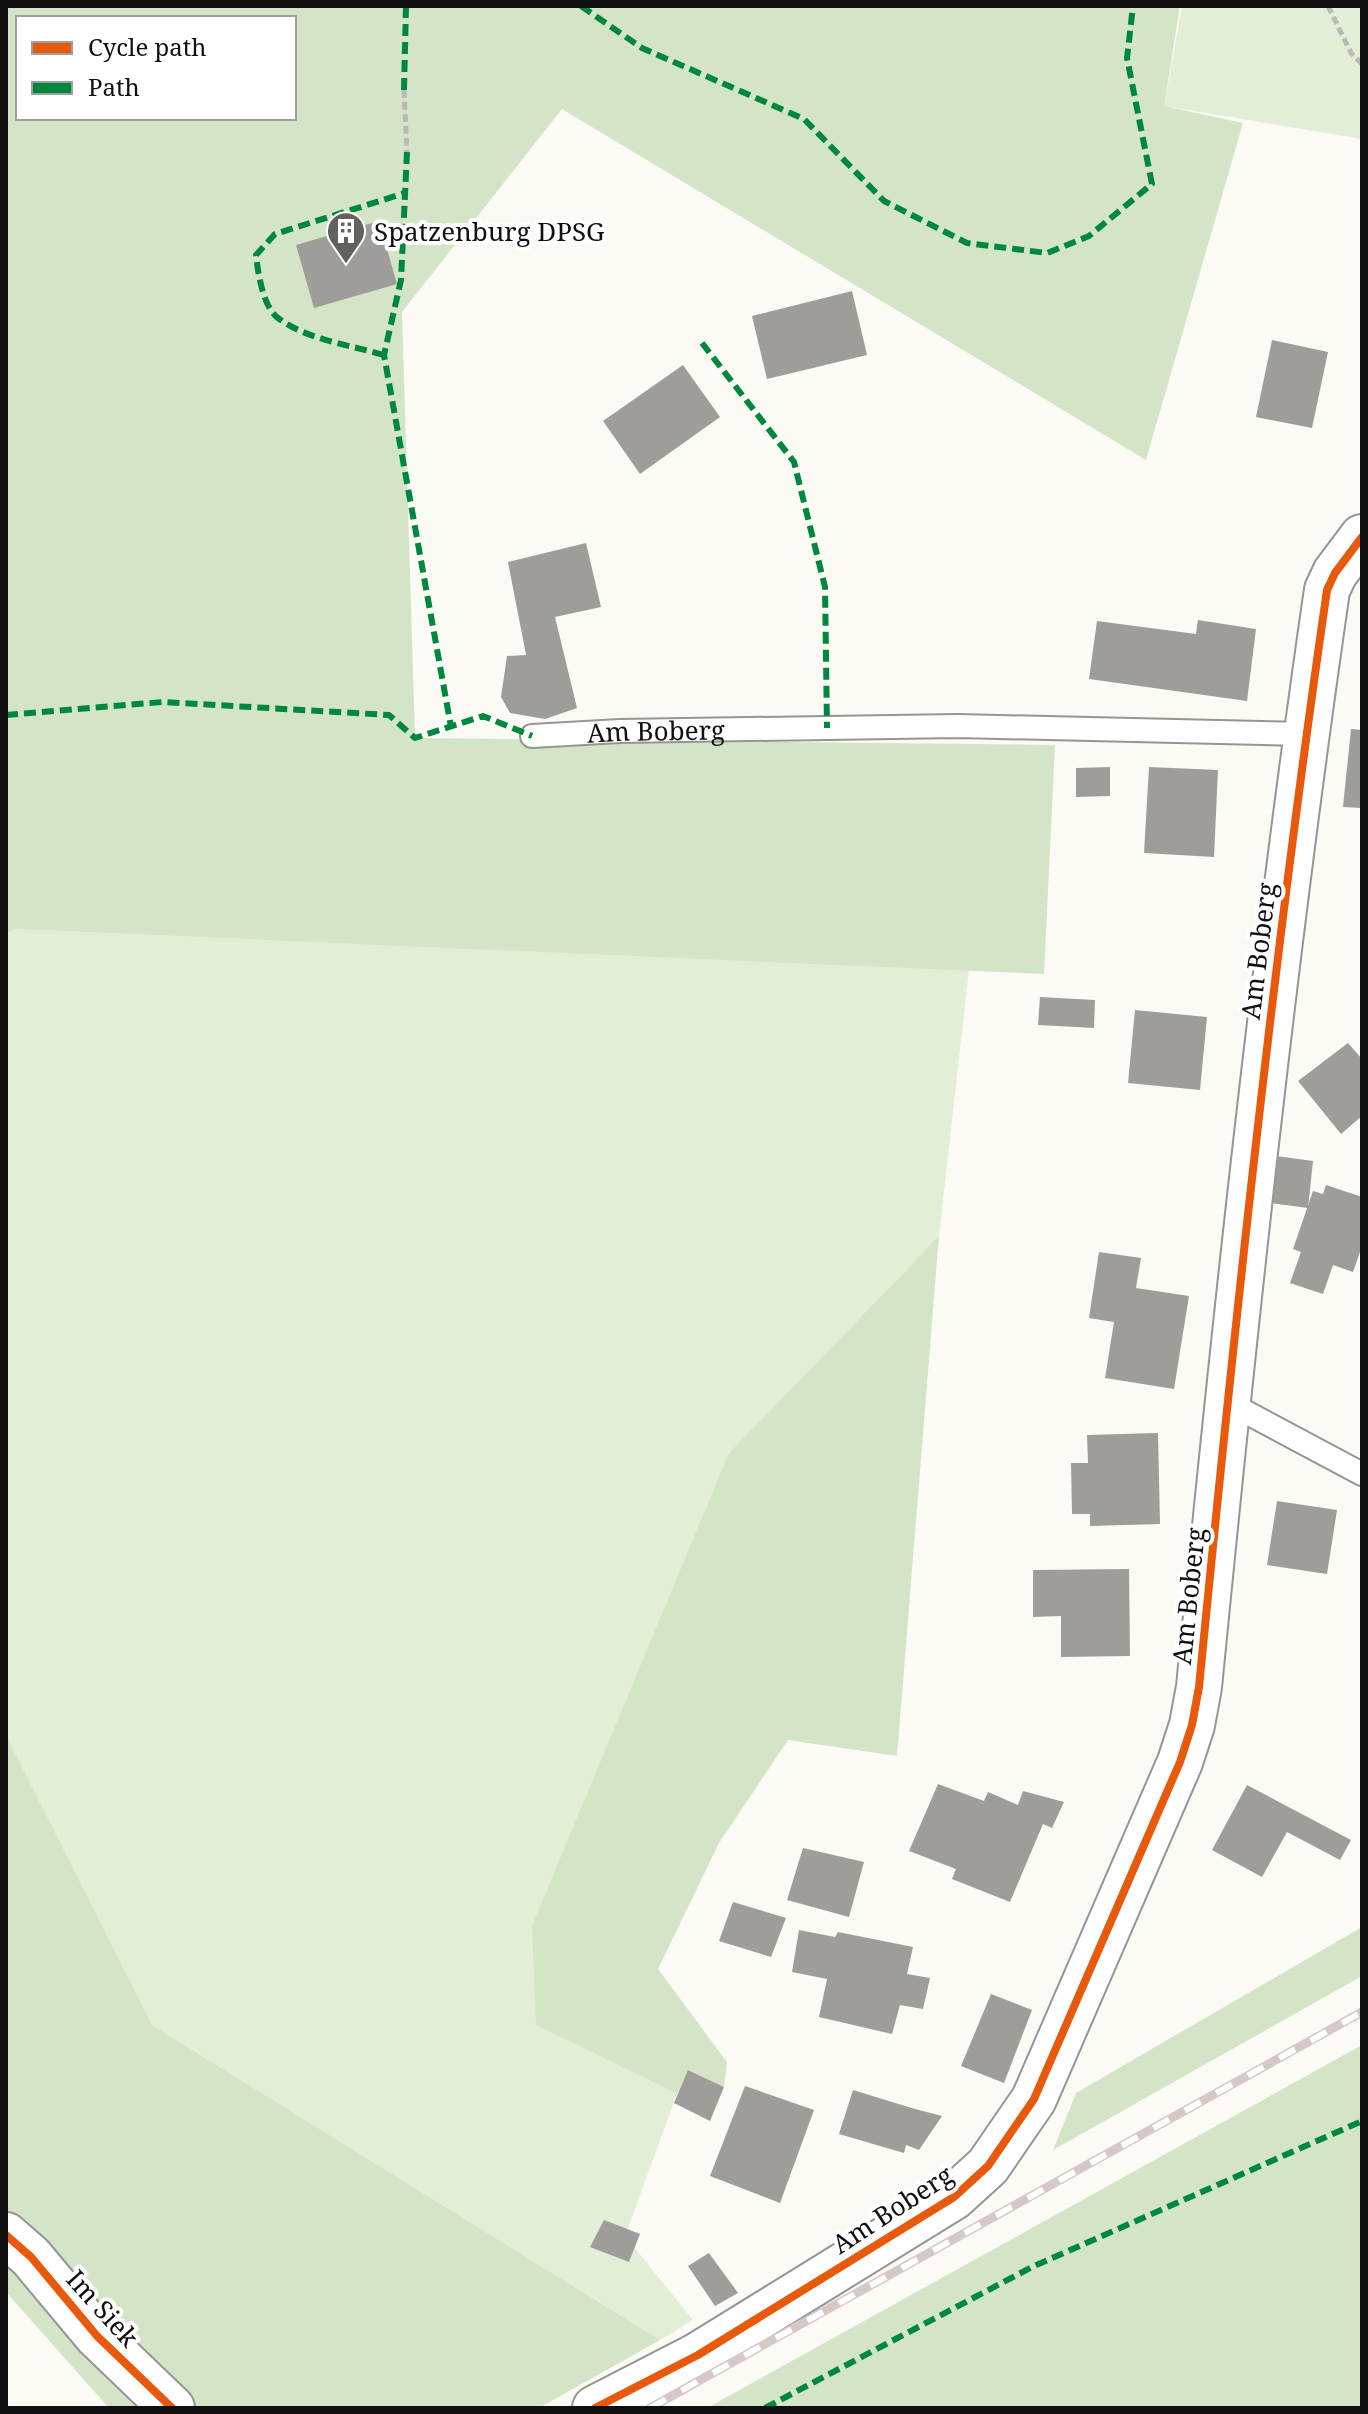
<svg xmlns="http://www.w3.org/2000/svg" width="1368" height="2414" viewBox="0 0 1368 2414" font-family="'Noto Serif',serif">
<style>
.green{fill:#e3eed7}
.forest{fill:#d3e5c6;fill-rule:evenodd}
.building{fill:#9f9d9a}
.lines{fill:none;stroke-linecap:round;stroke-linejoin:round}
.lane-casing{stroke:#959593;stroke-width:26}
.street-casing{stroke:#959593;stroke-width:48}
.path{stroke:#b9b9b8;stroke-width:5;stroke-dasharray:8 4;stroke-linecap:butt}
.lane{stroke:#fefefe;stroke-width:22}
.street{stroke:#fefefe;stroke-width:44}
.rail-casing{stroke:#d6c8c6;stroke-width:9}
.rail{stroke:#fff;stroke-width:6;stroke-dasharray:18;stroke-linecap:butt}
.quiet{stroke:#00873e;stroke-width:6;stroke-dasharray:12 6;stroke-linecap:butt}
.cycleway-casing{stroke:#fff;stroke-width:13}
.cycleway{stroke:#e8590c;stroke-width:8}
.labels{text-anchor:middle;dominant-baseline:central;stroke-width:8;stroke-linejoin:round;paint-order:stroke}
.poi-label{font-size:26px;fill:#0f0f0f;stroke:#fff;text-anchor:start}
.street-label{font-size:26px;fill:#0f0f0f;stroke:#fff}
</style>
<rect width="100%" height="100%" fill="#fbfaf5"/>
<g class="green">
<path d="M1182,6H1362V139L1164,106Z"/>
<path d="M14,929L969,970L939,1236L729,1453L536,2025L677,2094L625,2236L693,2320L660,2340L152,2025L6,1735V934Z"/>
</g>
<g class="forest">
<path d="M6,6H1180L1164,106L1243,123L1146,460L562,109L402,312L415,738L1055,745L1044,974L14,929L6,934ZM18,18H294V118H18Z"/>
<path d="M939,1236L897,1756L788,1740L719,1843L658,1969L727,2062L724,2087L689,2070L677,2094L536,2025L532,1926L729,1453Z"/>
<path d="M6,1735L152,2025L660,2340L539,2408H109L6,2292Z"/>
<path d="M1362,1927V1976L1053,2150L1076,2093Z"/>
<path d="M1362,2045V2408H707Z"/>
</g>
<g class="building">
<path d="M379,221L397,284L314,308L296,245Z"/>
<path d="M852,291L867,355L767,379L752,316Z"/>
<path d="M1272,340L1328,352L1312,428L1256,417Z"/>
<path d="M683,365L720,417L640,474L603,421Z"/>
<path d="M586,543L601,607L555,617L577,708L545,719L510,713L501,697L507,656L526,655L508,562Z"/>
<path d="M1198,620L1256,629L1247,701L1089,679L1097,621L1196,634Z"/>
<path d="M1351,729L1362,730V808L1343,807Z"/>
<path d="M1110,767V796L1076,797V768Z"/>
<path d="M1149,767L1218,770L1214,857L1144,853Z"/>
<path d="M1040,997L1095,1000L1094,1028L1038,1025Z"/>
<path d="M1135,1010L1207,1017L1200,1090L1128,1083Z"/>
<path d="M1348,1043L1362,1059V1116L1341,1134L1298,1081Z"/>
<path d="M1276,1156L1313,1161L1308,1208L1270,1203Z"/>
<path d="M1326,1185L1362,1197V1246L1353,1272L1333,1265L1323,1294L1290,1283L1301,1252L1293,1249L1313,1191L1323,1194Z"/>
<path d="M1099,1252L1141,1258L1136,1288L1189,1296L1174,1389L1105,1378L1114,1322L1089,1318Z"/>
<path d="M1158,1433L1160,1524L1090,1526V1514H1072L1071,1463H1088L1087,1435Z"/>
<path d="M1277,1501L1337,1510L1327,1574L1267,1565Z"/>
<path d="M1129,1569L1130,1656L1061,1657V1616L1033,1617V1570Z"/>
<path d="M938,1784L984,1801L988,1792L1018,1805L1023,1791L1064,1802L1052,1828L1043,1824L1010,1902L952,1879L956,1869L909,1851Z"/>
<path d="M1247,1785L1351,1840L1340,1860L1287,1832L1262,1877L1212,1850Z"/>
<path d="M803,1848L864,1862L849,1917L787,1900Z"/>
<path d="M733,1902L786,1918L771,1957L719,1941Z"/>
<path d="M799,1930L835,1937L838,1932L913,1947L907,1974L930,1978L923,2009L900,2005L892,2034L819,2017L827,1979L792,1972Z"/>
<path d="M991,1994L1032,2010L1004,2083L961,2066Z"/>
<path d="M688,2070L724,2087L710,2121L674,2103Z"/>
<path d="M745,2086L814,2110L780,2203L710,2176Z"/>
<path d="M853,2090L915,2109L942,2116L919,2150L906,2145L904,2153L839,2134Z"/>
<path d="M604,2220L640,2234L629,2262L590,2247Z"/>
<path d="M709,2253L738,2293L715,2306L688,2266Z"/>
</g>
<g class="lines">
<defs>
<g id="lane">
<path id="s1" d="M532,736L620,731L958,726L1306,734"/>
<path d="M1227,1402L1362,1474"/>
</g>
<g id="street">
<path d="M6,2235L31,2257L97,2336L172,2408"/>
<path d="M595,2408L698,2355L954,2197L988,2166L1034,2099L1180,1762L1192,1725L1199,1687C1235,1320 1274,955 1327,590L1335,573L1362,537"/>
</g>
</defs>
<use href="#lane" class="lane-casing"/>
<use href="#street" class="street-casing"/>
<g class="path">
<path d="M1328,6L1351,53L1362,64"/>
<path d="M404,90L407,152"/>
</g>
<use href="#lane" class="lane"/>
<use href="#street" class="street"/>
<defs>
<path id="rail" d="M650,2408L1362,2012"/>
</defs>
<use href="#rail" class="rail-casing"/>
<use href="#rail" class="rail"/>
<g class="quiet">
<path d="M581,6L642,48L804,119L884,201L967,243L1047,253L1089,236L1152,184L1127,58L1133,6"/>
<path d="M404,90L406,6"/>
<path d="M407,152L401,280L384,355L451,727"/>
<path d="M702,343L794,462L825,587L827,728"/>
<path d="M384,355C351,345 307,340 278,318C263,307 258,273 256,255L275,234L405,193"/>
<path d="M6,715L163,702L389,715L415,738L483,716L532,736"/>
<path d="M765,2408L1032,2267L1362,2121"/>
</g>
<defs>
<g id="cycleway">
<path d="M6,2235L31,2257L97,2336L172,2408"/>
<path d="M595,2408L698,2355L954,2197L988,2166L1034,2099L1180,1762L1192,1725L1199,1687C1235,1320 1274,955 1327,590L1335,573L1362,537"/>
</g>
</defs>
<use href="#cycleway" class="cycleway-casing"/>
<use href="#cycleway" class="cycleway"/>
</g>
<defs>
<symbol id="building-pin" viewBox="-11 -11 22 30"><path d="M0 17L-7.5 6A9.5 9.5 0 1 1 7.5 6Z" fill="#626160" stroke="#fff"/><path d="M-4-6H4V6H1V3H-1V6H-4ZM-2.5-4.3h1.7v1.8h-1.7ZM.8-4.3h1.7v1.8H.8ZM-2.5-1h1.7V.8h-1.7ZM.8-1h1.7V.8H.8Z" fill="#fff"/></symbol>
</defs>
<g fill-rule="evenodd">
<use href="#building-pin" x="324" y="209" width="44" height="60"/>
</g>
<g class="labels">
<g class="poi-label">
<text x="374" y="231">Spatzenburg DPSG</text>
</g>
<g class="street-label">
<text stroke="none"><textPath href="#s1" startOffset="124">Am Boberg</textPath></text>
<text transform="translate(1258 951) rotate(-83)">Am Boberg</text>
<text transform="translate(1188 1596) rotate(-84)">Am Boberg</text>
<text transform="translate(892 2209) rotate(-33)">Am Boberg</text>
<text transform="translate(103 2308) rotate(48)">Im Siek</text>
</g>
</g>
<rect width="1368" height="2414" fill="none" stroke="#0f0f0f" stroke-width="16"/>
<rect x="16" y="16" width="280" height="104" fill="#ffffff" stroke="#9f9f9f" stroke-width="2"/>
<rect x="32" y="42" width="40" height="12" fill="#e8590c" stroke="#9f9f9f" stroke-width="2"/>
<text x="88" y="56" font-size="24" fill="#0f0f0f">Cycle path</text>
<rect x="32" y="82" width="40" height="12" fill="#00873e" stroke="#9f9f9f" stroke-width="2"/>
<text x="88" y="96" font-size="24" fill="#0f0f0f">Path</text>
</svg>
